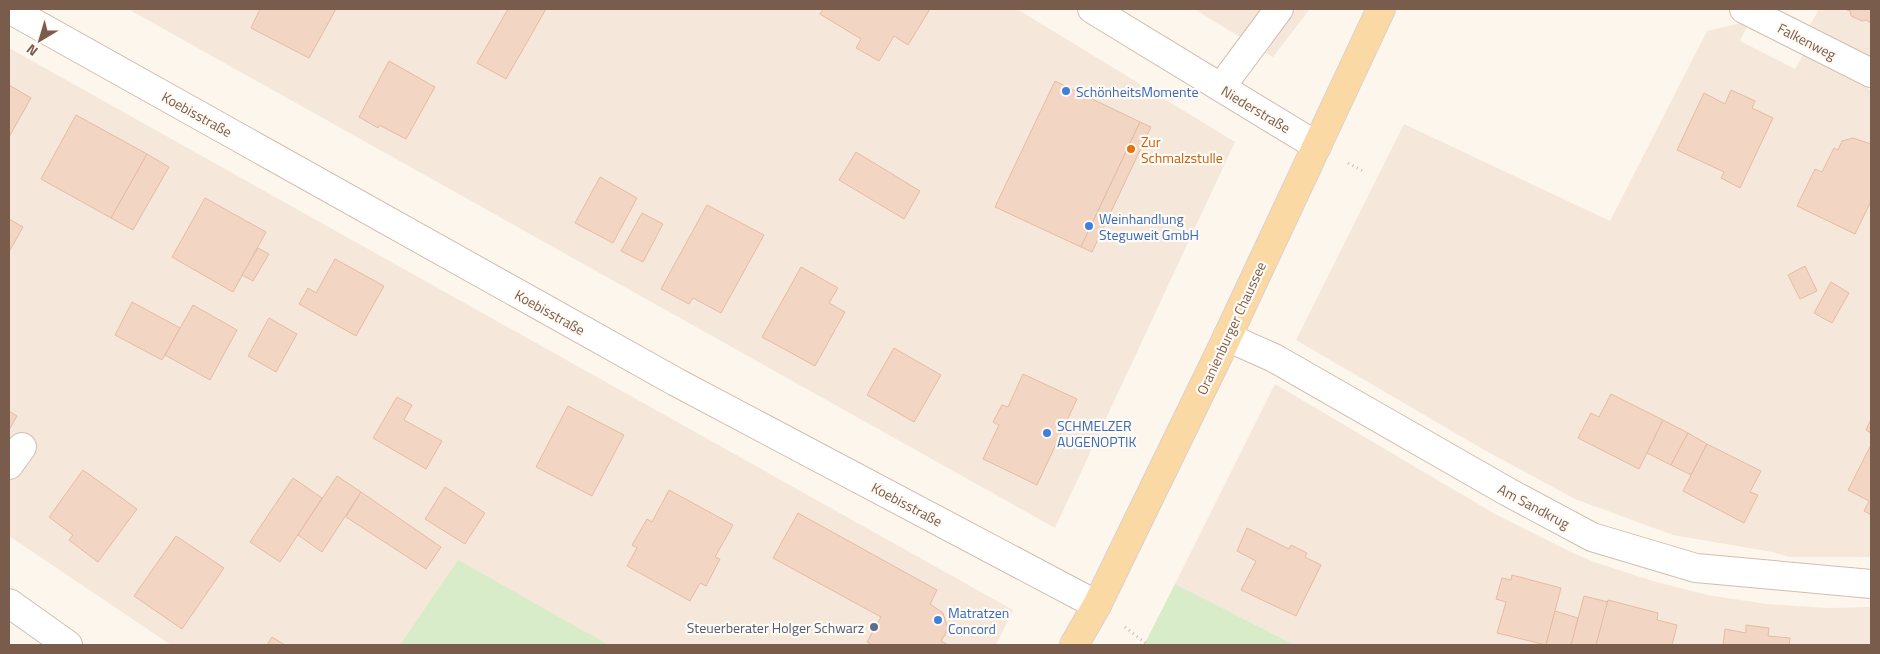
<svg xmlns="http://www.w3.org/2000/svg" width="1880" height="654" viewBox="0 0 1880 654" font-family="'Titillium Web',sans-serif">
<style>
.residential{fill:#f5e8da}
.green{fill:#d8ecc9}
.building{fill:#f3d5c3;stroke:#e6bba3}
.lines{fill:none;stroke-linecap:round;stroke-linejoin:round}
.minor-casing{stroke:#d1beb0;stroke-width:30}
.major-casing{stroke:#dad1cd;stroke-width:30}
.path{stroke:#d9b8a5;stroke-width:3;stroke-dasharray:1 4;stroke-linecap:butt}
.minor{stroke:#fff;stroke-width:28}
.major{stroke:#fbd9a5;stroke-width:28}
.shop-dot{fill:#3f7fe0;stroke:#fffaf3;stroke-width:2}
.food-dot{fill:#e8710a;stroke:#fffaf3;stroke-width:2}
.service-dot{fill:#5c6f8a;stroke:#fffaf3;stroke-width:2}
.labels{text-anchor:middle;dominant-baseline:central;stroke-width:4.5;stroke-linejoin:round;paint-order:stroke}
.street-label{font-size:14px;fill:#7a5c4d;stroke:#fffaf3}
.shop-label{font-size:14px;fill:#366cbe;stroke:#fffaf3;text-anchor:start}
.food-label{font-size:14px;fill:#c56008;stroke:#fffaf3;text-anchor:start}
.service-label{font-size:14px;fill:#4e5e75;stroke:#fffaf3;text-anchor:end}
</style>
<rect width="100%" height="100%" fill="#fdf6ec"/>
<g class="residential">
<path d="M128,9H1017L1235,142L1055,528Z"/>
<path d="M1194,9H1310L1273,57Z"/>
<path d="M1814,9H1871V57L1810,25L1818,11Z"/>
<path d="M1750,21L1740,41L1795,69L1803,55L1871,90V557H1789L1772,552L1673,535L1575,499L1486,451L1296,340L1404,124L1610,221L1707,31Z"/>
<path d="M9,48L1013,610L996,645H171L9,536Z"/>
<path d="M1275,384L1495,514L1573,553L1594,562L1653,581L1708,595L1766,604L1827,608L1871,607V645H1295L1175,584Z"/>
</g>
<g class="green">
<path d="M458,560L609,645H400Z"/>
<path d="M1175,584L1295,645H1144Z"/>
</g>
<g class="building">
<path d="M260,9H336L309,58L251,28Z"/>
<path d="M508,9H546L506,79L477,63Z"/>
<path d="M823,9H930L908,45L894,36L879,61L856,48L861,39L820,14Z"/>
<path d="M1844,9H1871V23L1866,20L1862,21L1851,16L1850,11Z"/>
<path d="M389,61L435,87L406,139L379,125L378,128L359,117Z"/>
<path d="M1055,81L1140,122L1081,247L995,207Z"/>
<path d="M9,85L31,98L9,137Z"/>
<path d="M1731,90L1755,101L1752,108L1773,118L1740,188L1721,178L1724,172L1677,150L1704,93L1725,104Z"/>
<path d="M76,115L147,154L111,218L41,179Z"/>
<path d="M1140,122L1151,127L1092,252L1081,247Z"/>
<path d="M1853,138L1871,144V201L1855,234L1797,206L1815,169L1822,172L1834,148L1838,150L1842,141Z"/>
<path d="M856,152L920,191L904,219L839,180Z"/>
<path d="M147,154L169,167L133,230L111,218Z"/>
<path d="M600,177L637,198L613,243L575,223Z"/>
<path d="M205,198L266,232L233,292L172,257Z"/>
<path d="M707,205L764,235L721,313L693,298L689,304L661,289Z"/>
<path d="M642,213L663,224L643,262L621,251Z"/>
<path d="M9,219L23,227L9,252Z"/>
<path d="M258,248L269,254L253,281L242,275Z"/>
<path d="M335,259L384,286L356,336L299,304L308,288L316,293Z"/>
<path d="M1805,266L1817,291L1800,299L1788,275Z"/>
<path d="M801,267L838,288L829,303L845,312L815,366L762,337Z"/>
<path d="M1831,282L1849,293L1832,323L1814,313Z"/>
<path d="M132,302L180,328L162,360L115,335Z"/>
<path d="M193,305L237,330L210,380L165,355Z"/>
<path d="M269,318L297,334L276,372L248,356Z"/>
<path d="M894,348L941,375L914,422L867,395Z"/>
<path d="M1023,374L1077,399L1037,485L983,459L999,425L993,422L1002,405L1008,407Z"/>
<path d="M1611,394L1663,420L1639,469L1578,438L1591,413L1599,417Z"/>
<path d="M397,397L412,405L404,420L442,441L426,469L373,438Z"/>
<path d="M568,406L624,435L592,496L536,467Z"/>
<path d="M9,411L17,416L9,430Z"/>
<path d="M1871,419V433L1866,430Z"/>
<path d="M1663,420L1688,433L1671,465L1647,453Z"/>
<path d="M1688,433L1707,444L1691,475L1671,465Z"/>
<path d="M1707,444L1761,471L1750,492L1758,495L1744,523L1683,491Z"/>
<path d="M1871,445V515L1864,511L1869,501L1848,490Z"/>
<path d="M83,470L137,509L98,562L69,540L73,535L49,517Z"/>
<path d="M337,476L361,492L322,552L298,535Z"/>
<path d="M293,478L322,498L280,562L250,542Z"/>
<path d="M445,487L485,513L465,544L425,519Z"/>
<path d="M669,490L733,525L715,557L720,559L706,586L700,583L690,601L627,566L637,548L632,545L647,519L652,522Z"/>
<path d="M361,492L441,547L426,569L346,517Z"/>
<path d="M798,513L937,590L930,604L943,613L947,626L946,633L941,641L948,645H873L867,642L881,617L773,558Z"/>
<path d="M1247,528L1289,549L1291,545L1307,553L1305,557L1321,565L1296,616L1241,590L1256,561L1237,551Z"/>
<path d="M176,536L224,568L182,629L134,596Z"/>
<path d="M1512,575L1561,588L1546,645L1497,633L1506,602L1496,599L1502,578L1511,580Z"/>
<path d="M1584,596L1608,602L1596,645H1571Z"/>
<path d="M1608,600L1658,613L1657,620L1677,625L1672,645H1596Z"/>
<path d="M1555,611L1578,618L1571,645H1546Z"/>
<path d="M1746,625L1769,628L1768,636L1790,638L1789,645H1723L1725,629L1746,633Z"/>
<path d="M272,637L285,645H267Z"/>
</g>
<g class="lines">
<defs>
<g id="minor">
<path d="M9,9L676,382L1097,605"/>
<path d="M1092,9L1317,146"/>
<path d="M1744,9L1871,73"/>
<path d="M1221,87L1279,9"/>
<path d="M1227,337L1274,358L1508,492L1592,537L1696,568L1871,584"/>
<path d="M9,465L22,447"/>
<path d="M9,603L68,645"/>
</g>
<path id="major" d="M1074,645L1097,605L1223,346L1381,9"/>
</defs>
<use href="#minor" class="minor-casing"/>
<use href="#major" class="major-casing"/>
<g class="path">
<path d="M1348,163L1363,171"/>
<path d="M1125,627L1148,645"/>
</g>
<use href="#minor" class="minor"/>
<use href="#major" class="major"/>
</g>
<g class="shop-dot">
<circle cx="1066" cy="91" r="5"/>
<circle cx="1089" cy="226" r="5"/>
<circle cx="1047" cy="433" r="5"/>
<circle cx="938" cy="620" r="5"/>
</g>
<circle class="food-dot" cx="1131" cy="149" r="5"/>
<circle class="service-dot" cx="874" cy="627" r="5"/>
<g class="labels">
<g class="street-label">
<text transform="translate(1807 41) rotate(27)">Falkenweg</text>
<text transform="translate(1256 109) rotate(31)">Niederstraße</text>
<text transform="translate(197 114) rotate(29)">Koebisstraße</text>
<text transform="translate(550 312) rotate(29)">Koebisstraße</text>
<text transform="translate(1231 328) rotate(-65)">Oranienburger Chaussee</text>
<text transform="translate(907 504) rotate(28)">Koebisstraße</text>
<text transform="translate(1534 506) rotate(28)">Am Sandkrug</text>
</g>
<g class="shop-label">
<text x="1076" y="91">SchönheitsMomente</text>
<text x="1099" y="218">Weinhandlung<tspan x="1099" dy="16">Steguweit GmbH</tspan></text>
<text x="1057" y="425">SCHMELZER<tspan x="1057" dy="16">AUGENOPTIK</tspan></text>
<text x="948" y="612">Matratzen<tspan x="948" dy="16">Concord</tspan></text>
</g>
<g class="food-label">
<text x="1141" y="141">Zur<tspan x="1141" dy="16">Schmalzstulle</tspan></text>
</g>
<g class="service-label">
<text x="864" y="627">Steuerberater Holger Schwarz</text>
</g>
</g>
<rect width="1880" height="654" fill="none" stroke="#7a5c4d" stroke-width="20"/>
<g transform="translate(40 40) rotate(218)" stroke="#fffaf3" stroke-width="4" paint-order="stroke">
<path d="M0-4L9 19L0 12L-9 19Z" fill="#7a5c4d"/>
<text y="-8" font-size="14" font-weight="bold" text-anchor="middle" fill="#7a5c4d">N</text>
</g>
</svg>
